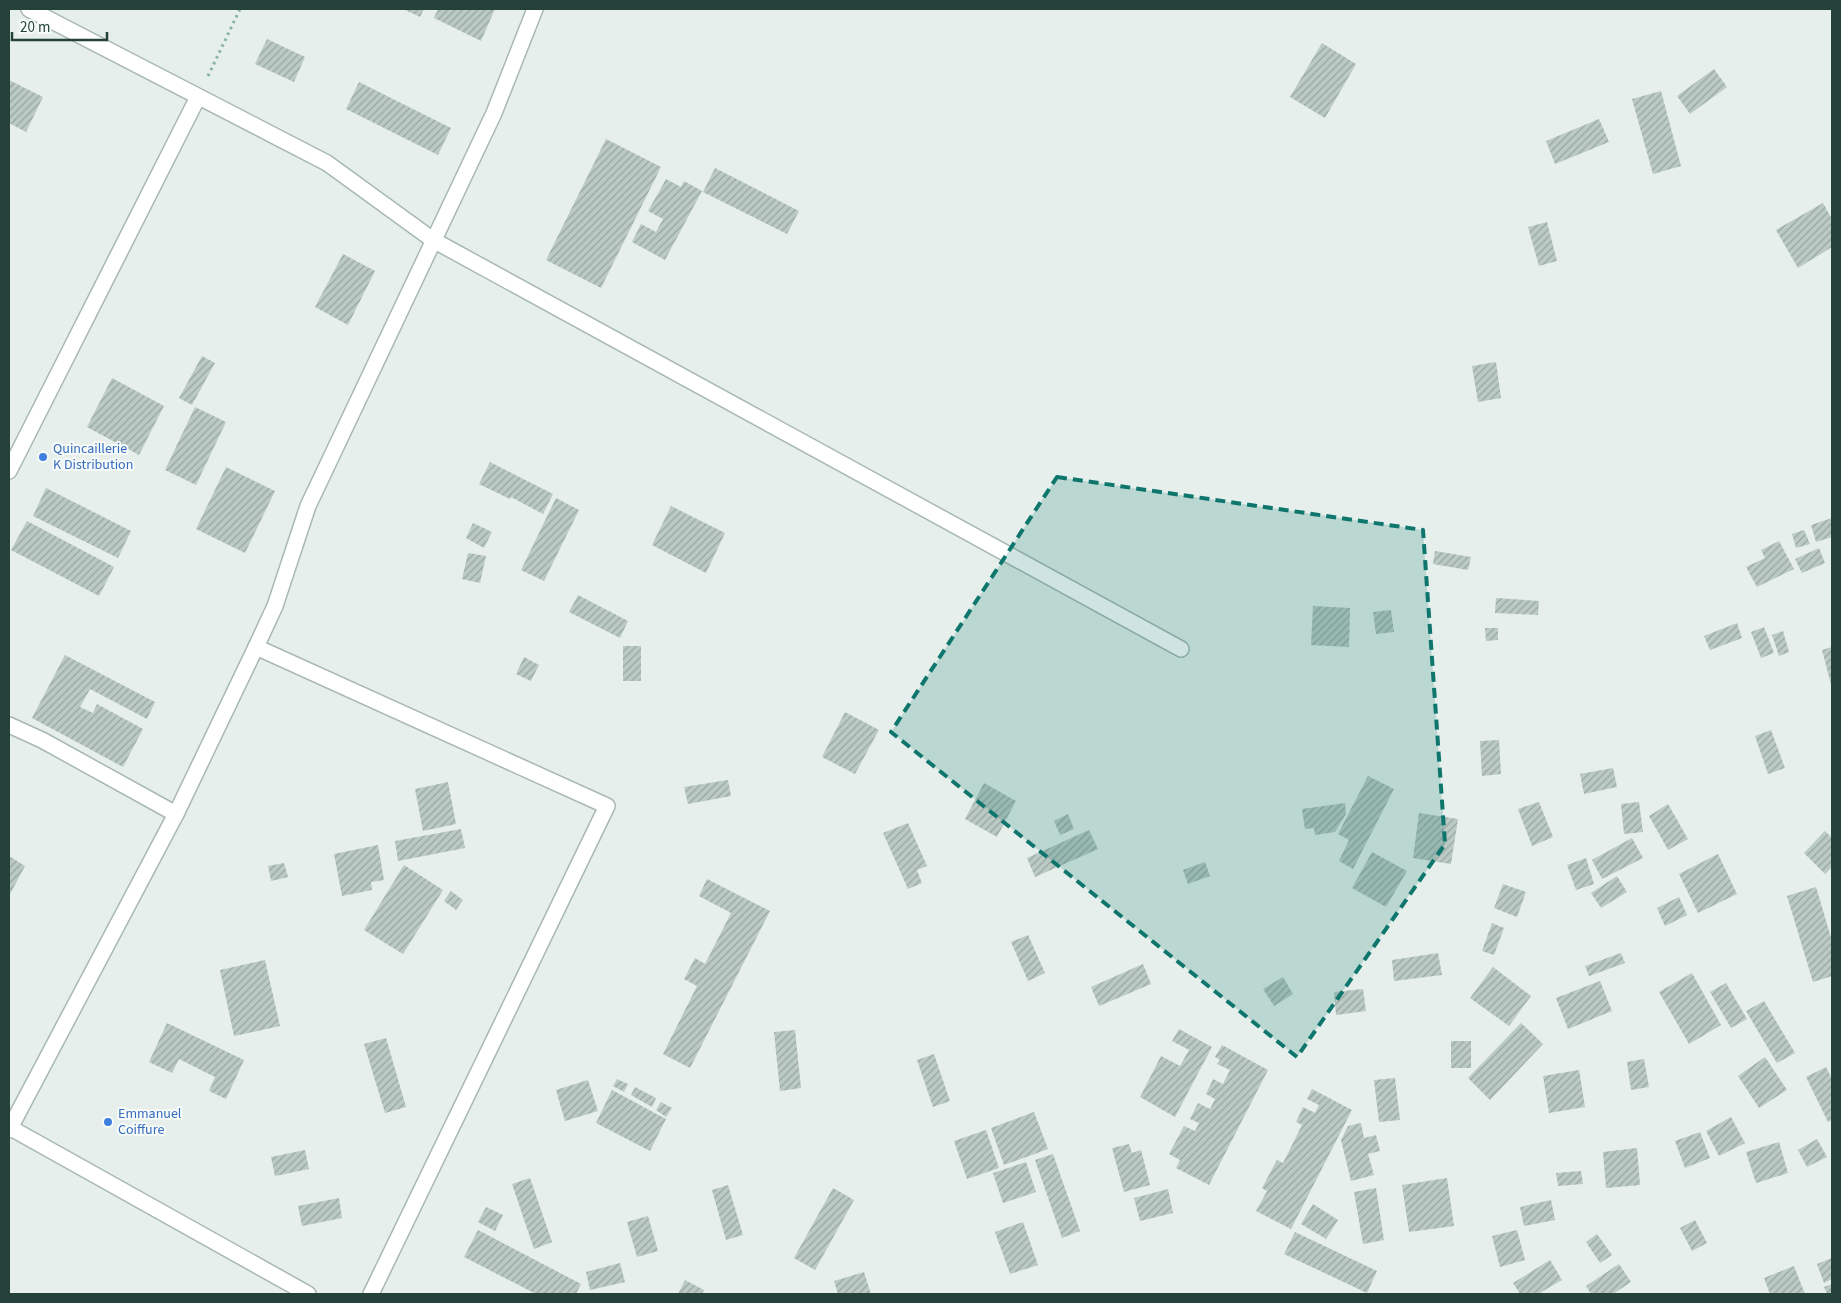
<svg xmlns="http://www.w3.org/2000/svg" width="1841" height="1303" viewBox="0 0 1841 1303" font-family="'Source Sans 3',sans-serif">
<style>
.building{fill:url(#building-hatch)}
.lines{fill:none;stroke-linecap:round;stroke-linejoin:round}
.minor-casing{stroke:#a8b8b2;stroke-width:18}
.path{stroke:#86b3a5;stroke-width:3;stroke-dasharray:2.5 4;stroke-linecap:butt}
.minor{stroke:#fff;stroke-width:15}
.marked{fill:#0f766e;fill-opacity:0.2;stroke:#0f766e;stroke-width:4;stroke-dasharray:10 6;stroke-linejoin:round}
.shop-dot{fill:#3f7fe0;stroke:#f7fbf9;stroke-width:2}
.labels{text-anchor:middle;dominant-baseline:central;stroke-width:4;stroke-linejoin:round;paint-order:stroke}
.shop-label{font-size:14px;fill:#366cbe;stroke:#f7fbf9;text-anchor:start}
</style>
<defs>
<pattern id="building-hatch" width="6" height="6" patternUnits="userSpaceOnUse" patternTransform="scale(1.25)"><rect width="6" height="6" fill="#bbcac4"/><path d="M-1 1l2-2M0 6l6-6M5 7l2-2" fill="none" stroke="#98a6a0"/></pattern>
</defs>
<rect width="100%" height="100%" fill="#e6efeb"/>
<g class="building">
<path d="M403,9H424L420,17Z"/>
<path d="M438,9H495L481,41L434,18Z"/>
<path d="M267,39L305,57L294,82L255,64Z"/>
<path d="M1322,43L1356,64L1325,118L1290,97Z"/>
<path d="M1714,69L1727,87L1690,114L1677,96Z"/>
<path d="M9,80L43,97L26,132L9,123Z"/>
<path d="M359,82L451,128L438,155L346,109Z"/>
<path d="M1661,91L1681,166L1653,174L1632,99Z"/>
<path d="M1599,119L1609,142L1555,164L1546,141Z"/>
<path d="M606,139L661,167L601,288L546,260Z"/>
<path d="M715,168L799,211L787,234L703,192Z"/>
<path d="M666,179L681,187L684,181L702,191L665,260L632,242L641,224L656,232L663,219L648,211Z"/>
<path d="M1823,203L1832,219V247L1798,268L1776,230Z"/>
<path d="M1547,222L1557,261L1539,266L1528,227Z"/>
<path d="M343,254L375,271L348,325L315,307Z"/>
<path d="M202,356L215,363L192,405L179,398Z"/>
<path d="M1496,362L1501,398L1478,402L1472,366Z"/>
<path d="M112,378L164,406L139,455L87,427Z"/>
<path d="M195,407L226,422L196,485L165,470Z"/>
<path d="M490,462L553,494L543,514L511,497L510,499L479,484Z"/>
<path d="M226,467L275,491L245,553L196,529Z"/>
<path d="M46,488L131,531L118,558L33,516Z"/>
<path d="M556,498L579,510L544,581L521,570Z"/>
<path d="M671,506L725,533L706,573L652,545Z"/>
<path d="M1832,518V537L1816,542L1811,525Z"/>
<path d="M27,521L114,567L99,596L11,550Z"/>
<path d="M473,523L492,532L484,548L466,538Z"/>
<path d="M1804,530L1810,544L1796,548L1792,534Z"/>
<path d="M1779,541L1794,569L1757,587L1746,567L1765,558L1761,550Z"/>
<path d="M1819,548L1825,563L1802,573L1795,559Z"/>
<path d="M1435,551L1471,557L1468,570L1433,564Z"/>
<path d="M468,553L486,556L480,583L462,579Z"/>
<path d="M578,595L628,621L620,638L569,612Z"/>
<path d="M1496,598L1539,601L1538,615L1495,613Z"/>
<path d="M1313,606L1350,608L1349,647L1311,645Z"/>
<path d="M1391,610L1394,632L1376,634L1373,612Z"/>
<path d="M1737,623L1742,638L1710,650L1704,636Z"/>
<path d="M1764,627L1774,653L1761,658L1751,632Z"/>
<path d="M1485,628H1498V640L1486,641Z"/>
<path d="M1783,631L1789,652L1779,656L1772,635Z"/>
<rect x="623" y="646" width="18" height="35"/>
<path d="M1832,647V688L1822,650Z"/>
<path d="M65,655L155,702L147,719L90,689L80,707L93,713L97,704L143,729L123,767L32,718Z"/>
<path d="M524,657L539,665L531,681L516,674Z"/>
<path d="M845,712L879,730L855,774L822,757Z"/>
<path d="M1771,730L1785,768L1768,774L1755,736Z"/>
<path d="M1499,740L1501,774L1482,776L1480,741Z"/>
<path d="M1613,768L1617,787L1584,794L1580,774Z"/>
<path d="M1368,776L1394,789L1353,869L1339,861L1349,840L1338,834Z"/>
<path d="M728,780L731,796L688,804L684,787Z"/>
<path d="M448,782L456,824L423,831L415,789Z"/>
<path d="M984,783L1016,801L997,837L965,819Z"/>
<path d="M1539,802L1553,837L1532,846L1518,809Z"/>
<path d="M1639,802L1643,832L1624,834L1621,804Z"/>
<path d="M1345,803L1346,814L1335,832L1315,835L1314,828L1305,829L1302,809Z"/>
<path d="M1668,804L1688,839L1668,850L1649,816Z"/>
<path d="M1419,813L1458,819L1451,864L1413,858Z"/>
<path d="M1068,814L1074,829L1060,835L1054,821Z"/>
<path d="M908,823L927,866L917,870L922,883L908,889L883,833Z"/>
<path d="M461,829L465,848L398,861L395,841Z"/>
<path d="M1089,830L1098,849L1035,877L1027,858Z"/>
<path d="M1825,831L1832,838V867L1825,874L1804,853Z"/>
<path d="M1632,838L1643,858L1602,879L1592,860Z"/>
<path d="M378,845L384,880L371,882L372,890L342,896L334,854Z"/>
<path d="M1372,852L1407,871L1386,907L1352,888Z"/>
<path d="M1718,854L1737,894L1698,913L1679,874Z"/>
<path d="M9,856L25,866L9,896Z"/>
<path d="M1586,858L1594,884L1576,890L1567,865Z"/>
<path d="M1205,862L1210,876L1188,884L1183,870Z"/>
<path d="M284,863L288,877L271,881L268,866Z"/>
<path d="M404,865L443,890L403,954L364,930Z"/>
<path d="M1617,876L1627,892L1601,908L1591,893Z"/>
<path d="M707,879L770,911L690,1068L663,1054L697,986L684,979L695,958L705,964L731,913L699,896Z"/>
<path d="M1503,884L1526,892L1517,917L1494,908Z"/>
<path d="M1816,887L1832,941V976L1813,982L1787,896Z"/>
<path d="M451,891L463,900L456,910L444,901Z"/>
<path d="M1679,897L1687,915L1665,926L1657,908Z"/>
<path d="M1492,923L1504,928L1494,955L1482,951Z"/>
<path d="M1028,935L1045,973L1028,981L1011,942Z"/>
<path d="M1438,953L1442,975L1394,981L1392,960Z"/>
<path d="M1621,953L1625,963L1589,976L1585,966Z"/>
<path d="M265,960L280,1026L234,1036L220,970Z"/>
<path d="M1143,964L1151,984L1099,1006L1091,987Z"/>
<path d="M1493,967L1531,996L1509,1026L1470,998Z"/>
<path d="M1692,973L1721,1025L1689,1044L1659,992Z"/>
<path d="M1283,977L1293,994L1274,1006L1263,989Z"/>
<path d="M1600,981L1612,1011L1568,1029L1556,998Z"/>
<path d="M1726,983L1747,1019L1731,1028L1710,992Z"/>
<path d="M1363,989L1366,1011L1336,1015L1334,992Z"/>
<path d="M1764,1001L1795,1053L1777,1063L1746,1011Z"/>
<path d="M167,1023L244,1060L226,1099L209,1091L215,1077L179,1059L172,1073L149,1062Z"/>
<path d="M1521,1023L1543,1044L1490,1100L1468,1078Z"/>
<path d="M1179,1029L1212,1047L1175,1117L1140,1097L1161,1056L1180,1066L1189,1050L1172,1041Z"/>
<path d="M795,1030L801,1088L780,1091L774,1032Z"/>
<path d="M386,1038L406,1107L385,1113L364,1044Z"/>
<rect x="1451" y="1041" width="20" height="27"/>
<path d="M1222,1045L1268,1070L1209,1185L1176,1168L1180,1160L1169,1154L1184,1126L1195,1131L1199,1123L1190,1119L1198,1103L1210,1109L1215,1099L1206,1094L1213,1079L1223,1084L1230,1070L1217,1064L1220,1060L1215,1057Z"/>
<path d="M934,1054L950,1101L933,1107L917,1060Z"/>
<path d="M1765,1057L1787,1090L1759,1108L1738,1076Z"/>
<path d="M1644,1059L1649,1087L1631,1090L1627,1062Z"/>
<path d="M1826,1067L1832,1079V1120L1828,1122L1806,1077Z"/>
<path d="M1579,1070L1585,1107L1549,1113L1543,1076Z"/>
<path d="M1395,1078L1400,1120L1379,1122L1374,1080Z"/>
<path d="M617,1079L628,1084L624,1092L613,1086Z"/>
<path d="M588,1080L598,1111L565,1121L556,1090Z"/>
<path d="M635,1087L656,1098L652,1107L631,1095Z"/>
<path d="M1312,1089L1352,1110L1291,1229L1256,1211L1267,1191L1262,1188L1277,1160L1283,1163L1302,1125L1296,1122L1303,1107L1315,1113L1319,1105L1307,1099Z"/>
<path d="M612,1090L666,1119L650,1151L596,1123Z"/>
<path d="M661,1102L672,1108L666,1117L656,1110Z"/>
<path d="M1034,1112L1048,1149L1004,1165L991,1128Z"/>
<path d="M1731,1117L1745,1143L1719,1156L1706,1131Z"/>
<path d="M1361,1123L1364,1138L1376,1135L1380,1151L1368,1154L1374,1175L1351,1181L1341,1140L1348,1126Z"/>
<path d="M986,1130L999,1168L967,1179L954,1141Z"/>
<path d="M1700,1132L1710,1158L1685,1168L1675,1141Z"/>
<path d="M1817,1139L1827,1157L1807,1167L1798,1150Z"/>
<path d="M1779,1142L1788,1173L1756,1183L1746,1152Z"/>
<path d="M1129,1144L1132,1153L1141,1150L1150,1185L1124,1192L1112,1148Z"/>
<path d="M1637,1148L1640,1185L1606,1188L1603,1152Z"/>
<path d="M305,1150L309,1169L275,1176L271,1157Z"/>
<path d="M1053,1154L1080,1231L1062,1238L1035,1160Z"/>
<path d="M1026,1162L1036,1192L1003,1203L993,1173Z"/>
<path d="M1581,1171L1583,1184L1558,1186L1556,1173Z"/>
<path d="M530,1178L552,1242L534,1249L512,1184Z"/>
<path d="M1447,1178L1454,1226L1409,1232L1402,1185Z"/>
<path d="M728,1185L743,1235L726,1240L712,1190Z"/>
<path d="M833,1188L854,1200L815,1270L794,1258Z"/>
<path d="M1376,1188L1384,1240L1363,1244L1354,1192Z"/>
<path d="M1168,1189L1173,1213L1140,1221L1134,1198Z"/>
<path d="M339,1198L342,1218L302,1226L298,1206Z"/>
<path d="M1551,1200L1555,1220L1524,1226L1520,1207Z"/>
<path d="M1313,1204L1338,1220L1326,1239L1301,1224Z"/>
<path d="M486,1207L503,1215L495,1231L478,1222Z"/>
<path d="M648,1216L658,1251L637,1257L627,1222Z"/>
<path d="M1695,1220L1707,1243L1692,1251L1680,1228Z"/>
<path d="M1023,1222L1038,1265L1010,1274L995,1232Z"/>
<path d="M478,1230L581,1284L576,1294H536L464,1257Z"/>
<path d="M1517,1230L1525,1260L1500,1267L1492,1236Z"/>
<path d="M1295,1232L1377,1271L1367,1293L1284,1254Z"/>
<path d="M1597,1234L1612,1255L1600,1263L1586,1242Z"/>
<path d="M1832,1258V1279L1824,1283L1817,1264Z"/>
<path d="M1550,1260L1562,1280L1538,1294H1520L1513,1283Z"/>
<path d="M620,1263L625,1282L590,1290L586,1272Z"/>
<path d="M1619,1264L1631,1282L1613,1294H1591L1586,1286Z"/>
<path d="M1794,1266L1805,1294H1770L1764,1278Z"/>
<path d="M864,1272L871,1294H838L834,1281Z"/>
<path d="M685,1280L704,1290L702,1294H678Z"/>
<path d="M1832,1284V1294H1827L1824,1287Z"/>
</g>
<g class="lines">
<defs>
<g id="minor">
<path d="M29,9L327,163L433,240L1181,649"/>
<path d="M9,471L198,97"/>
<path d="M256,647L607,806L371,1294"/>
<path d="M9,725L42,740L176,814"/>
<path d="M9,1127L308,1294"/>
<path d="M9,1130L176,814L256,647L275,606L308,506L494,113L535,9"/>
</g>
</defs>
<use href="#minor" class="minor-casing"/>
<path class="path" d="M208,76L240,9"/>
<use href="#minor" class="minor"/>
</g>
<path class="marked" d="M1057,477L1423,530L1445,844L1297,1057L891,732Z"/>
<g class="shop-dot">
<circle cx="43" cy="457" r="5"/>
<circle cx="108" cy="1122" r="5"/>
</g>
<g class="labels">
<g class="shop-label">
<text x="53" y="449">Quincaillerie<tspan x="53" dy="16">K Distribution</tspan></text>
<text x="118" y="1114">Emmanuel<tspan x="118" dy="16">Coiffure</tspan></text>
</g>
</g>
<rect width="1841" height="1303" fill="none" stroke="#24423a" stroke-width="20"/>
<path d="M12 32v8h95v-8" fill="none" stroke="#24423a" stroke-width="2.5"/>
<text x="20" y="32" font-size="15" fill="#24423a" stroke="#f7fbf9" stroke-width="4" paint-order="stroke">20 m</text>
</svg>
